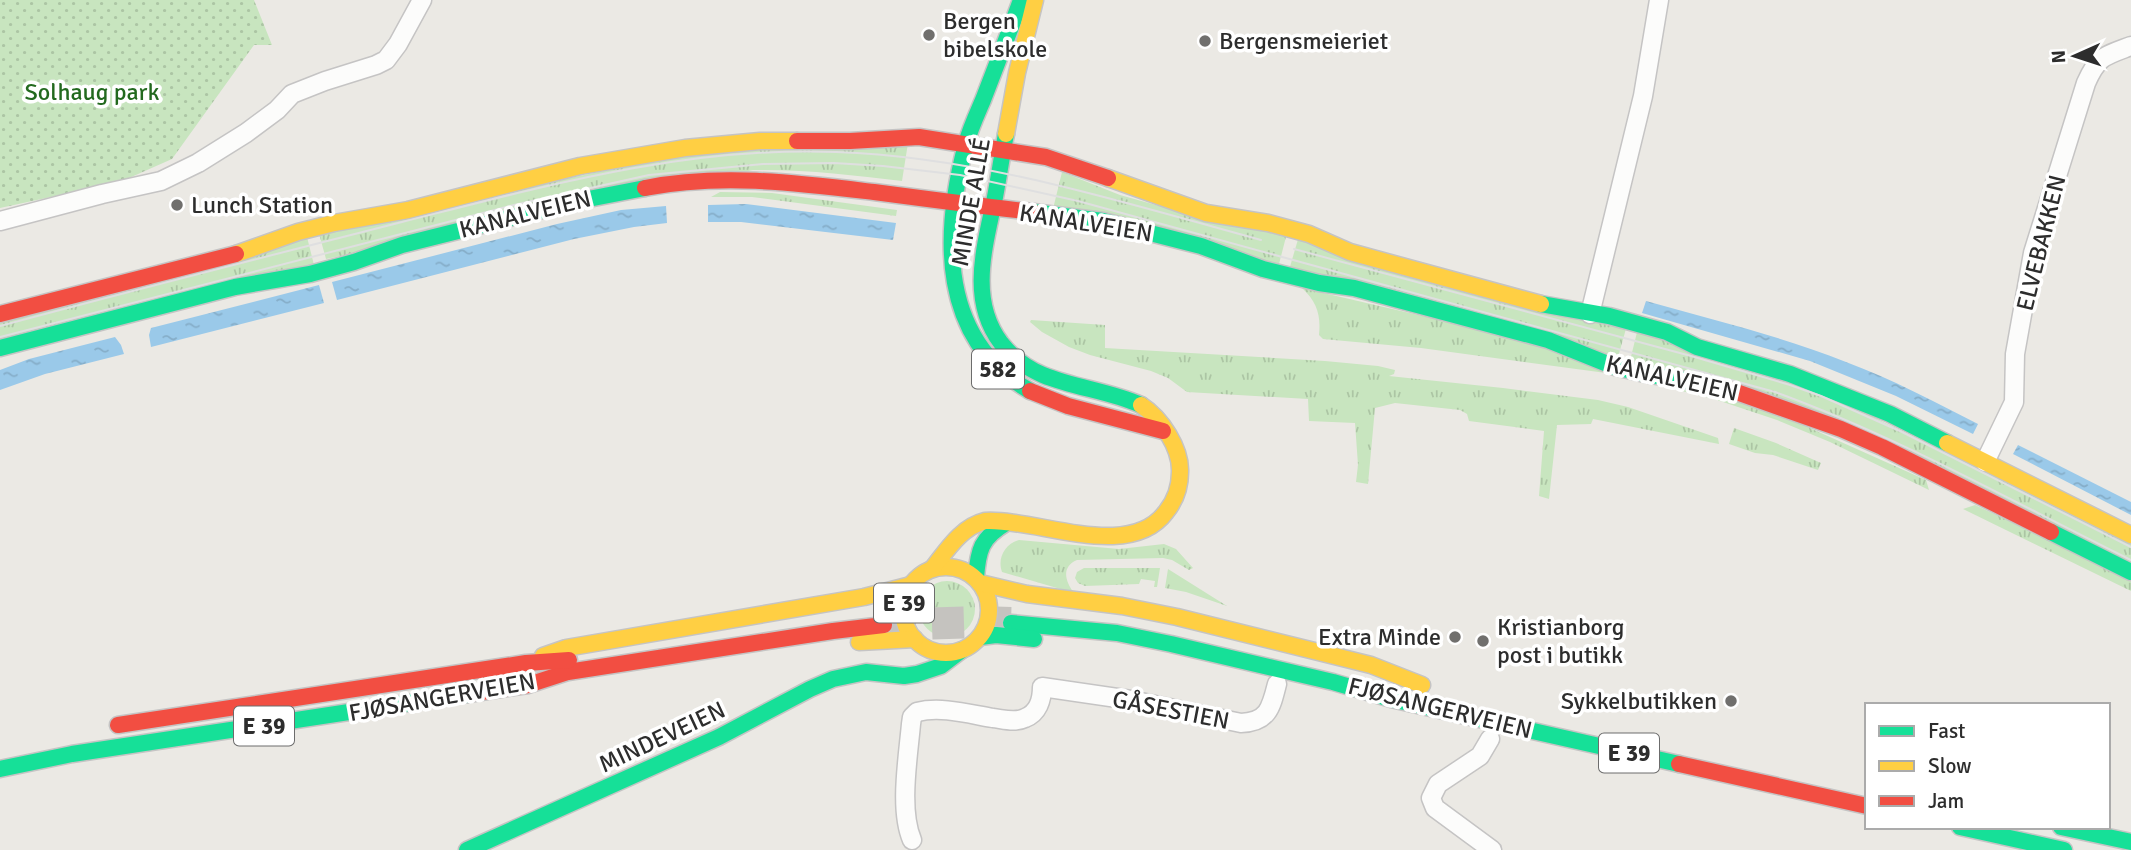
<svg xmlns="http://www.w3.org/2000/svg" width="2131" height="850" viewBox="0 0 2131 850" font-family="Signika,sans-serif">
<style>
.grass{fill:url(#grass-tufts)}
.park{fill:url(#park-dots)}
.water{fill:url(#water-ripples)}
.lines{fill:none;stroke-linecap:round;stroke-linejoin:round}
.highway-tunnel{stroke:#c5c3bf;stroke-width:32;stroke-dasharray:32 16;stroke-linecap:butt}
.street-casing{stroke:#c5c4c4;stroke-width:21}
.fast-casing{stroke:#c5c4c4;stroke-width:19}
.slow-casing{stroke:#c5c4c4;stroke-width:19}
.jam-casing{stroke:#c5c4c4;stroke-width:19}
.street{stroke:#fcfcfb;stroke-width:18}
.fast{stroke:#16e098;stroke-width:16}
.slow{stroke:#ffcf43;stroke-width:16}
.jam{stroke:#f24e42;stroke-width:16}
.tram{stroke:#dfdfe0;stroke-width:2}
.poi-dot{fill:#706f6d;stroke:#fff;stroke-width:2.5}
.labels{text-anchor:middle;dominant-baseline:central;stroke-width:7;stroke-linejoin:round;paint-order:stroke}
.shield{fill:#fff;stroke:#6c6c6c;stroke-width:2}
.shield-label{font-size:23px;font-weight:bold;fill:#2d2d2d}
.poi-label{font-size:24px;fill:#2d2d2d;stroke:#fff;text-anchor:start}
.park-label{font-size:24px;fill:#22691e;stroke:#fff}
.street-label{font-size:24px;fill:#2d2d2d;stroke:#fff}
</style>
<defs>
<pattern id="grass-tufts" width="24" height="20" patternUnits="userSpaceOnUse" patternTransform="scale(1.75)"><rect width="24" height="20" fill="#c8e5bf"/><path d="M3 7l-1-3M5 7V3M7 7l1-3M15 17l-1-3M17 17v-4M19 17l1-3" fill="none" stroke="#acc5a4"/></pattern>
<pattern id="park-dots" width="8" height="8" patternUnits="userSpaceOnUse" patternTransform="scale(1.75)"><rect width="8" height="8" fill="#c8e5bf"/><path d="M2 2h.1M6 6h.1" fill="none" stroke="#acc5a4" stroke-width="1.8" stroke-linecap="round"/></pattern>
<pattern id="water-ripples" width="26" height="14" patternUnits="userSpaceOnUse" patternTransform="scale(1.75)"><rect width="26" height="14" fill="#9ac9e9"/><path d="M2 4q2-2 4 0t4 0M15 11q2-2 4 0t4 0" fill="none" stroke="#85adc8"/></pattern>
</defs>
<rect width="100%" height="100%" fill="#ebe9e4"/>
<g class="grass">
<path d="M908,143L902,181C852,175 804,169 753,170L326,259L318,230L695,152Z"/>
<path d="M1062,172L1120,195L1213,221L1287,233L1278,268L1053,209Z"/>
<path d="M720,192L772,193L897,210L896,216L752,197H711Z"/>
<path d="M306,233L315,269L0,341V320Z"/>
<path d="M1299,236L1627,325L1617,361L1289,270Z"/>
<path d="M1302,288L1535,342L1606,373L1421,348L1323,339L1319,335C1321,315 1317,302 1302,288Z"/>
<path d="M1031,320L1105,325V348L1325,361L1378,366L1395,370L1394,374L1389,376L1503,388L1598,400L1628,407L1718,438L1719,444L1593,419L1591,424L1557,425L1549,499L1539,496L1544,431L1469,421L1467,414L1460,410L1395,403L1375,408L1368,484L1356,482L1358,465L1355,423L1309,421L1308,399L1187,392L1168,378L1151,371L1090,355L1069,347L1042,332L1030,322Z"/>
<path d="M1638,328L1800,382L2131,541V566L1887,443L1629,365Z"/>
<path d="M1659,385L1754,403L1926,480L1929,490L1830,442L1777,420L1717,400Z"/>
<path d="M1734,428L1776,443L1821,463L1818,470L1773,455L1755,453L1729,444Z"/>
<path d="M1975,505L2131,578V591L1963,509Z"/>
<path d="M1019,540L1119,549L1164,544L1176,549L1193,568L1189,570L1172,560L1163,558L1077,560C1061,567 1065,581 1074,593L1002,572C997,558 1005,544 1019,540Z"/>
<path d="M1084,568H1160L1157,587H1154L1155,581L1141,579L1139,584L1085,586L1078,583L1075,578L1077,572Z"/>
<path d="M1168,569L1227,606L1186,592L1165,588Z"/>
<circle cx="947" cy="609" r="28"/>
</g>
<path class="park" d="M0,0H254L272,45H254L172,159L120,182L0,208Z"/>
<g class="water">
<path d="M746,204L896,223L893,240L741,222H708V205Z"/>
<path d="M666,206L667,223L634,227L574,239L337,300L332,282L557,224L621,210Z"/>
<path d="M319,285L324,303L151,347L149,335L151,328Z"/>
<path d="M1646,301C1713,320 1781,336 1846,362C1892,379 1935,402 1978,424L1973,434L1896,396L1810,361L1642,313Z"/>
<path d="M115,337L121,345L124,354L45,374L0,390V370L29,359Z"/>
<path d="M2018,445L2131,502V515L2013,454Z"/>
</g>
<g class="lines">
<path class="highway-tunnel" d="M884,625L977,622L1011,623"/>
<defs>
<g id="street">
<path d="M0,221L102,194L161,181L198,163L246,133L277,110L292,94L325,81L376,65L386,60L398,44L422,0"/>
<path d="M1590,314L1643,96L1659,0"/>
<path d="M1985,462L2014,402L2015,354L2033,253L2086,83C2098,56 2104,56 2131,46"/>
<path d="M1490,739L1480,756L1438,784L1431,798L1435,808L1492,850"/>
<path d="M912,840C899,810 908,758 911,724L912,717L917,712C941,706 969,714 993,718C1003,719 1015,723 1025,718C1038,713 1042,700 1042,687L1131,700L1241,723C1268,722 1271,708 1277,684"/>
</g>
<g id="fast">
<path d="M1021,0C1009,33 996,66 983,100C977,114 970,129 966,144C942,235 939,339 1030,391"/>
<path d="M1006,134C1002,155 999,176 995,197C985,246 968,299 1001,343C1012,357 1026,368 1043,375C1075,388 1109,391 1141,405"/>
<path d="M1033,212L1103,221L1201,246L1263,269L1319,283L1354,288L1548,340L1615,367L1645,374L1715,385L1728,389"/>
<path d="M1541,304L1609,316L1667,332L1697,347L1790,374L1890,414L1947,443"/>
<path d="M0,348L235,287L310,274L354,262L402,245L578,201L645,188"/>
<path d="M2051,532L2131,572"/>
<path d="M976,578C978,550 981,538 1006,523"/>
<path d="M1011,623L1117,633L1171,644L1333,682L1391,699L1679,764"/>
<path d="M980,637L996,635L1034,639"/>
<path d="M0,769L72,754L468,694"/>
<path d="M1960,827L2064,850"/>
<path d="M2061,827L2131,842"/>
<path d="M467,850L719,737L810,689L833,679L866,672L904,676L917,674L941,666L962,650"/>
</g>
<g id="slow">
<path d="M1006,134L1017,73L1035,0"/>
<path d="M1108,178L1206,213L1268,223L1309,234L1350,252L1541,304"/>
<path d="M236,254L298,232L334,223L408,210L580,166L685,148L760,141H797"/>
<path d="M1947,443L2131,535"/>
<circle cx="946" cy="610" r="43"/>
<path d="M932,569C947,550 961,527 985,521C1037,518 1129,562 1166,512C1175,501 1180,487 1180,472C1181,448 1161,418 1141,405"/>
<path d="M980,583L1027,594L1122,606L1177,617L1371,665L1422,685"/>
<path d="M859,642L915,639"/>
<path d="M543,656L566,648L864,597L911,585"/>
</g>
<g id="jam">
<path d="M797,141H850L919,137L1046,157L1108,178"/>
<path d="M645,188C721,173 798,183 874,192C927,199 980,206 1033,212"/>
<path d="M0,314L236,254"/>
<path d="M1728,389L1841,429L1882,447L2051,532"/>
<path d="M1030,391L1068,406L1163,431"/>
<path d="M468,694L528,685L568,672L833,631L884,625"/>
<path d="M118,725L526,663L569,660"/>
<path d="M1679,764L1867,806"/>
</g>
</defs>
<use href="#street" class="street-casing"/>
<use href="#fast" class="fast-casing"/>
<use href="#slow" class="slow-casing"/>
<use href="#jam" class="jam-casing"/>
<use href="#street" class="street"/>
<use href="#fast" class="fast"/>
<use href="#slow" class="slow"/>
<use href="#jam" class="jam"/>
<g class="tram">
<path d="M1294,249L1691,356L1790,385L1821,396L1902,432L2131,547"/>
<path d="M0,326C134,290 268,256 402,222C545,186 687,146 836,152C982,157 1121,202 1261,240"/>
<path d="M0,337L514,205L649,175L763,164L834,163L883,166L960,175L1078,201L1775,392C1899,437 2013,502 2131,560"/>
</g>
</g>
<g class="poi-dot">
<circle cx="929" cy="35" r="7"/>
<circle cx="1205" cy="41" r="7"/>
<circle cx="177" cy="205" r="7"/>
<circle cx="1455" cy="637" r="7"/>
<circle cx="1483" cy="641" r="7"/>
<circle cx="1731" cy="701" r="7"/>
</g>
<g class="labels">
<g class="shield">
<rect x="972" y="349.5" width="52" height="39" rx="5"/>
<rect x="874" y="583.5" width="60" height="39" rx="5"/>
<rect x="234" y="706.5" width="60" height="39" rx="5"/>
<rect x="1599" y="733.5" width="60" height="39" rx="5"/>
</g>
<g class="shield-label">
<text x="998" y="369">582</text>
<text x="904" y="603">E 39</text>
<text x="264" y="726">E 39</text>
<text x="1629" y="753">E 39</text>
</g>
<g class="poi-label">
<text x="943" y="21">Bergen<tspan x="943" dy="28">bibelskole</tspan></text>
<text x="1219" y="41">Bergensmeieriet</text>
<text x="191" y="205">Lunch Station</text>
<text x="1497" y="627">Kristianborg<tspan x="1497" dy="28">post i butikk</tspan></text>
<text x="1441" y="637" text-anchor="end">Extra Minde</text>
<text x="1717" y="701" text-anchor="end">Sykkelbutikken</text>
</g>
<g class="park-label">
<text x="92" y="92">Solhaug park</text>
</g>
<g class="street-label">
<text transform="translate(971 202) rotate(-80)">MINDE ALLÉ</text>
<text transform="translate(525 214) rotate(-14)">KANALVEIEN</text>
<text transform="translate(1086 223) rotate(9)">KANALVEIEN</text>
<text transform="translate(2041 243) rotate(-76)">ELVEBAKKEN</text>
<text transform="translate(1672 378) rotate(13)">KANALVEIEN</text>
<text transform="translate(442 697) rotate(-10)">FJØSANGERVEIEN</text>
<text transform="translate(1440 708) rotate(14)">FJØSANGERVEIEN</text>
<text transform="translate(1171 710) rotate(11)">GÅSESTIEN</text>
<text transform="translate(662 737) rotate(-25)">MINDEVEIEN</text>
</g>
</g>
<rect x="1865" y="703" width="245" height="126" fill="#ffffff" stroke="#ababab" stroke-width="2"/>
<rect x="1879" y="726" width="35" height="10" fill="#16e098" stroke="#ababab" stroke-width="2"/>
<text x="1928" y="738" font-size="21" fill="#2d2d2d">Fast</text>
<rect x="1879" y="761" width="35" height="10" fill="#ffcf43" stroke="#ababab" stroke-width="2"/>
<text x="1928" y="773" font-size="21" fill="#2d2d2d">Slow</text>
<rect x="1879" y="796" width="35" height="10" fill="#f24e42" stroke="#ababab" stroke-width="2"/>
<text x="1928" y="808" font-size="21" fill="#2d2d2d">Jam</text>
<g transform="translate(2075 56) rotate(267)" stroke="#ffffff" stroke-width="5" paint-order="stroke">
<path d="M0-5L12 26L0 18L-12 26Z" fill="#2d2d2d"/>
<text y="-10" font-size="19" font-weight="bold" text-anchor="middle" fill="#2d2d2d">N</text>
</g>
</svg>
